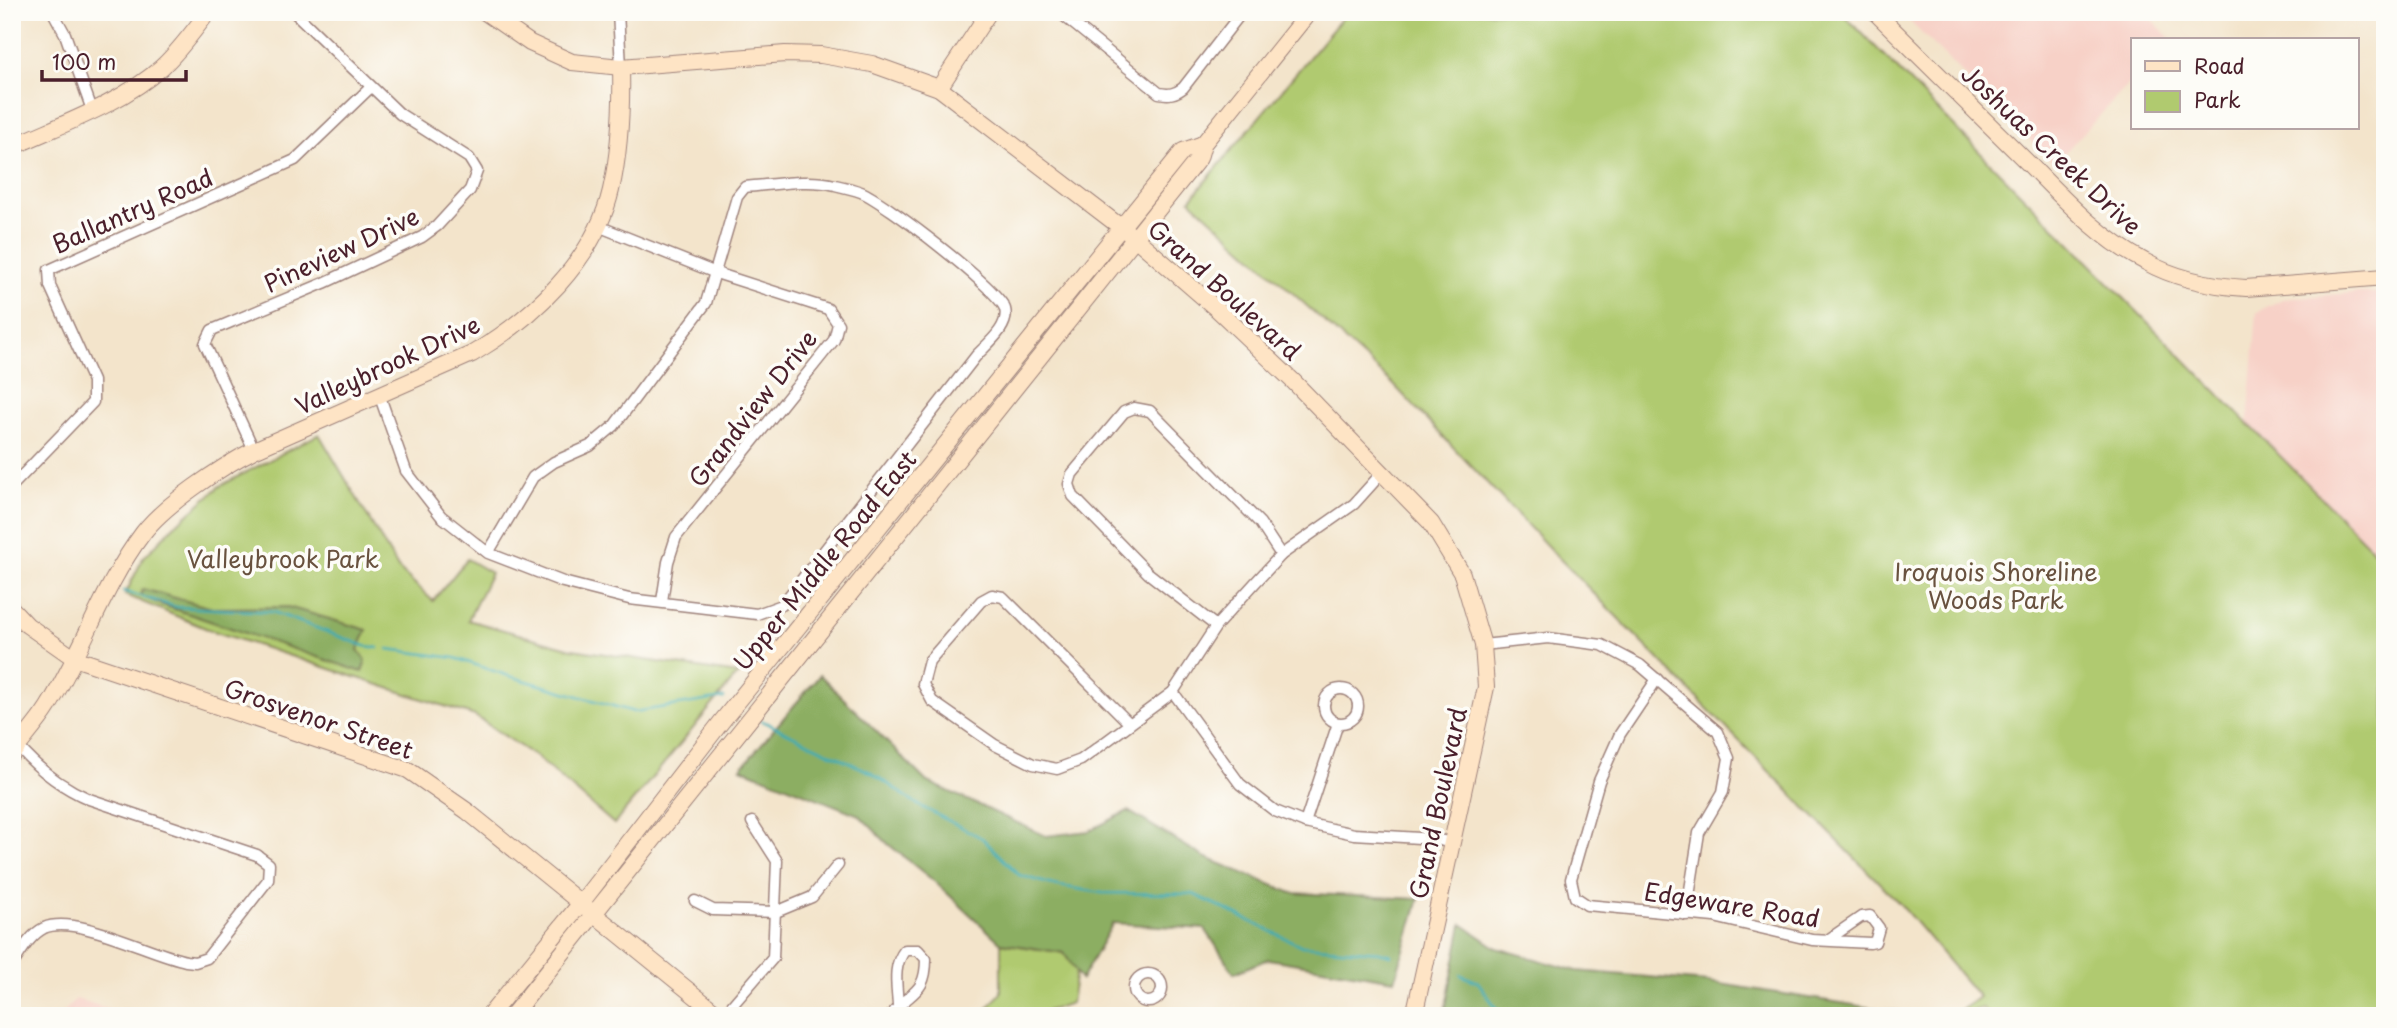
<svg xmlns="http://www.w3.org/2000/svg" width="2397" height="1028" viewBox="0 0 2397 1028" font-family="'Playpen Sans',sans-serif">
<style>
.built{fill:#f7d1c7}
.green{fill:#b0ca6f;stroke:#7d744d;stroke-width:2}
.forest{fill:#8cae62;stroke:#6b6646;stroke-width:2}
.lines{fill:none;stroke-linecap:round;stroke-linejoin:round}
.stream{stroke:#3aabb4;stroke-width:2.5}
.street-casing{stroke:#9e827b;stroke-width:13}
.secondary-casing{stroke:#9e827b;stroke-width:18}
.street{stroke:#fff;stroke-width:10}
.secondary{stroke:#fee4c5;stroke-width:16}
.labels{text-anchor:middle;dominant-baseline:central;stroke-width:7;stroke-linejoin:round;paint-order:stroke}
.street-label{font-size:24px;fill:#4a1f2b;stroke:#fdfcf7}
.park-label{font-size:24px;fill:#69523f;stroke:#fdfcf7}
</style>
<rect width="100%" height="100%" fill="#fdfcf7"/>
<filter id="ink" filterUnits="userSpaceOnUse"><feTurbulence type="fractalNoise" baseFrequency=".0143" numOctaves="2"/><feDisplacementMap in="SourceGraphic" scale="14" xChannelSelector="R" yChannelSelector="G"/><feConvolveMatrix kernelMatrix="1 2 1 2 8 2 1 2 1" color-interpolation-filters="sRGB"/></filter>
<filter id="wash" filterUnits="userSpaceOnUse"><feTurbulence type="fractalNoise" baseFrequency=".00686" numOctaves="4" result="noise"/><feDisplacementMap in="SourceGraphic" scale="28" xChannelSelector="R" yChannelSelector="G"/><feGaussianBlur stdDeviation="1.57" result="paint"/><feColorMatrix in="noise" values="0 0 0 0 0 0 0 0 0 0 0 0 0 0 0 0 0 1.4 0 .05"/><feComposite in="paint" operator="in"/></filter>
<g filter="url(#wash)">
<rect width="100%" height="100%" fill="#f3e4cb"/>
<g class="built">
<path d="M1900,12H2144L2171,39L2133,40V80L2054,164Z"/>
<path d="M2353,293H2385V562L2248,424L2257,312L2282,299Z"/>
<path d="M76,999L134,1016H60Z"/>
</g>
<g class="green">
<path d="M1347,12H1841L2385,562V1016H1990L1982,1008L1953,1016L1979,997L1901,905L1552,551L1392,383L1190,200Z"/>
<path d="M319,434L398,568L433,601L467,559L491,573L468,620L572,649L738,674L614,824L536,757L475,716L210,630L125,595L143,558L173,527L220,486Z"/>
<path d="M1001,943L1064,953L1076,971L1071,1003L1033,1016H981L1001,993Z"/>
</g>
<g class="forest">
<path d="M143,589L212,608L288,607L367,630L358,650L366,660L362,672L162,605L140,596Z"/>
<path d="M820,675L926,781L1046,836L1089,831L1128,811L1204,857L1292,893L1419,899L1395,980L1268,959L1234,973L1205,929L1113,923L1081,980L1064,953L1001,943L935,882L888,844L859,815L741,768Z"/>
<path d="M1462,924L1497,948L1577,971L1708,982L1891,1011L1943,1016H1444Z"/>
</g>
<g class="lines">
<g class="stream">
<path d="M123,591L176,607L273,612L365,646L378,648"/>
<path d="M388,649L455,658L506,675L634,712L724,698"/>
<path d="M760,720L872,773L920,806L982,838L1019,875L1053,885L1102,893L1193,894L1302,946L1380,952L1391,955"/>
<path d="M1461,975L1478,982L1497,1009L1513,1016"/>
</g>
</g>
</g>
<g filter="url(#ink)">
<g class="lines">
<defs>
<g id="street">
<path d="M53,12L65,34L92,110"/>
<path d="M618,12L621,67"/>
<path d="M1059,12L1159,93C1169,95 1175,94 1183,88L1242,12"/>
<path d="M598,226L716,273L828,309L838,324L834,340L676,537L668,562L662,601"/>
<path d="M379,394L406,471L441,516L488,553L563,582L629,599L757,614L782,605L976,356C987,344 1010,327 1005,309C999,289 884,201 861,192C853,189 844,187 835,185C807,178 774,185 745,187L737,197L706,303L614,426L590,446L554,462L533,477L488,553"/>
<path d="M254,450L205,344L212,330L324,283L422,237L437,226L470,190L477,171L469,158L400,114L294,12"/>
<path d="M12,486L93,402V381L50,286L49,270L295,160L371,87"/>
<path d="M1216,626L1148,573L1073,496L1069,484L1072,474L1124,412L1134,408L1150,411L1260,523L1281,555"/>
<path d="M1483,645L1548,638L1602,645L1640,665L1718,732L1729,758L1723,792L1699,833L1686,915"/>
<path d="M1657,679L1620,734L1599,781L1571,879L1575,897L1587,905L1714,917L1812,940L1870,943L1875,942L1879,928L1870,916L1861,917L1829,939"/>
<circle cx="1341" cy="706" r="17"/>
<path d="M1173,692L1240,784L1275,811L1305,823L1354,834L1436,839L1451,843"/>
<path d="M1130,724L1003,597L992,595L981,601L929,661L923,684L932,701L995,745L1033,764L1057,769L1081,760L1173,692L1216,626L1254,584L1281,555L1354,504L1381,474"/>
<path d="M1305,823L1338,723"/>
<path d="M695,901L713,910L776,912L812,897L838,865"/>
<path d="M12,965C21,952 30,935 44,928C77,914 150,954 186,961L195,962L207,958L268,880L269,864L257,855L89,799C61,787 38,769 18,746"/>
<circle cx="1148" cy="988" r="14"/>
<path d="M723,1016L773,958L777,861L752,822"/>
<path d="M891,1016C908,990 926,997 926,959L918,950H905C892,966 897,986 898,1005"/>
<path d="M1276,1016H1278"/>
</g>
<g id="secondary">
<path d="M485,12L530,43L572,62L621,67L785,54L821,55L872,64L939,88L1135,238L1218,310L1293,381L1431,523L1462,574L1483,645L1486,687L1414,1016"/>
<path d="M1875,12C1926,62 1976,112 2027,162C2062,197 2099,238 2144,261C2174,278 2212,286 2246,288L2385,277"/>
<path d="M939,88L989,12"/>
<path d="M12,147C62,124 121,104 162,67C179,51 194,31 208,12"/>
<path d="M12,609L27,625L74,658L408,770L467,811L720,1016"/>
<path d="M12,754C24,738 38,723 48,707C83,651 103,586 143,533C165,504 221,467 254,450L472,354C532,319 595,260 611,190C620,150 622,108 621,67"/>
<path d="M489,1016L581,903L722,721L1183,151L1203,144"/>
<path d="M512,1016L1199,158L1203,144L1309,12"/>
</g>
</defs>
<use href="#street" class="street-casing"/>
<use href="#secondary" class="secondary-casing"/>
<use href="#street" class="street"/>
<use href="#secondary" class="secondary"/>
</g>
</g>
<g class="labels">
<g class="street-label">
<text transform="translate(2052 149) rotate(43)">Joshuas Creek Drive</text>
<text transform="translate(132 210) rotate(-24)">Ballantry Road</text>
<text transform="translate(341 249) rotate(-25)">Pineview Drive</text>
<text transform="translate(1225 289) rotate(42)">Grand Boulevard</text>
<text transform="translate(387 364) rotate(-25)">Valleybrook Drive</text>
<text transform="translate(752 408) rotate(-52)">Grandview Drive</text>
<text transform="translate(824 560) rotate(-51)">Upper Middle Road East</text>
<text transform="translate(319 718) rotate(19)">Grosvenor Street</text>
<text transform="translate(1437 803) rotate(-78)">Grand Boulevard</text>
<text transform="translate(1732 904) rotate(9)">Edgeware Road</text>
</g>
<g class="park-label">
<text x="283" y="558">Valleybrook Park</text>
<text x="1996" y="571">Iroquois Shoreline<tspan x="1996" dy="28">Woods Park</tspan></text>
</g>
</g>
<rect width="2397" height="1028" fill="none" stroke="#fdfcf7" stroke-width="42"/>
<rect x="2131" y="38" width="228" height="91" fill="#fdfcf7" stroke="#b5a4a5" stroke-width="2"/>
<rect x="2145" y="61" width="35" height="10" fill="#fee4c5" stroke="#b5a4a5" stroke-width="2"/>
<text x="2194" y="74" font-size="21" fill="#4a1f2b">Road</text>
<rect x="2145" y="91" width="35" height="21" fill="#b0ca6f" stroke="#b5a4a5" stroke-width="2"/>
<text x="2194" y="108" font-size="21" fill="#4a1f2b">Park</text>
<path d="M42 70v10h144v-10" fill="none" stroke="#4a1f2b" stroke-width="3.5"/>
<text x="52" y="70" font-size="21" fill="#4a1f2b" stroke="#fdfcf7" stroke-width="5" paint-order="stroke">100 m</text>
</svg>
